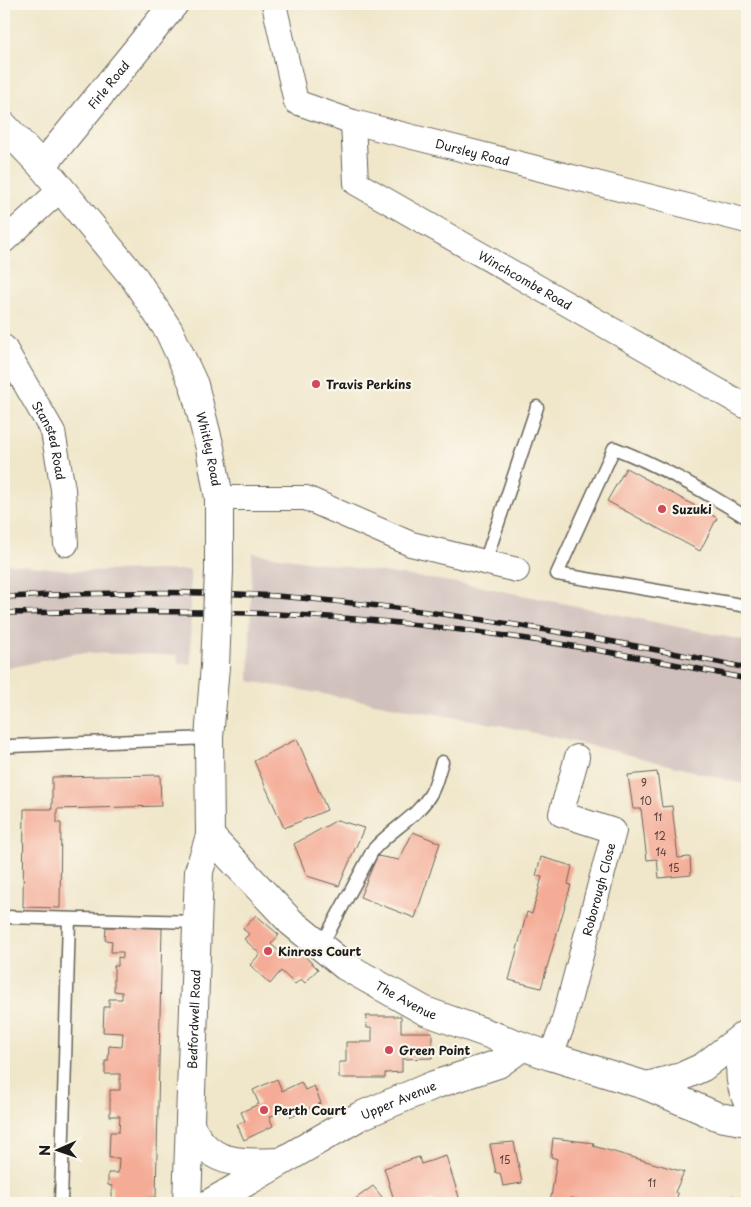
<svg xmlns="http://www.w3.org/2000/svg" width="751" height="1207" viewBox="0 0 751 1207" font-family="'Playpen Sans',sans-serif">
<style>
.industrial{fill:#d0c0bc}
.building{fill:#f4ac96}
.lines{fill:none;stroke-linecap:round;stroke-linejoin:round}
.lane-casing{stroke:#666359;stroke-width:15}
.street-casing{stroke:#666359;stroke-width:26}
.secondary-casing{stroke:#666359;stroke-width:30}
.primary-casing{stroke:#666359;stroke-width:30}
.lane{stroke:#fff;stroke-width:12}
.street{stroke:#fff;stroke-width:24}
.secondary{stroke:#fff;stroke-width:28}
.primary{stroke:#fff;stroke-width:28}
.rail-casing{stroke:#1c1c1c;stroke-width:5.5}
.rail{stroke:#fbf7ec;stroke-width:4;stroke-dasharray:11;stroke-linecap:butt}
.primary-bridge-casing{stroke:#666359;stroke-width:30;stroke-linecap:butt}
.primary-bridge{stroke:#fff;stroke-width:28}
.poi-dot{fill:#d1495b;stroke:#fbf7ec;stroke-width:2}
.labels{text-anchor:middle;dominant-baseline:central;stroke-width:4.5;stroke-linejoin:round;paint-order:stroke}
.number-label{font-size:10px;fill:#52403a}
.street-label{font-size:12px;fill:#1c1c1c;stroke:#fbf7ec}
.poi-label{font-size:12px;font-weight:bold;fill:#1c1c1c;stroke:#fbf7ec;text-anchor:start}
</style>
<rect width="100%" height="100%" fill="#fbf7ec"/>
<filter id="ink" filterUnits="userSpaceOnUse"><feTurbulence type="fractalNoise" baseFrequency=".02" numOctaves="2"/><feDisplacementMap in="SourceGraphic" scale="10" xChannelSelector="R" yChannelSelector="G"/><feConvolveMatrix kernelMatrix="1 2 1 2 8 2 1 2 1" color-interpolation-filters="sRGB"/></filter>
<filter id="wash" filterUnits="userSpaceOnUse"><feTurbulence type="fractalNoise" baseFrequency=".0096" numOctaves="4" result="noise"/><feDisplacementMap in="SourceGraphic" scale="20" xChannelSelector="R" yChannelSelector="G"/><feGaussianBlur stdDeviation="1.12" result="paint"/><feColorMatrix in="noise" values="0 0 0 0 0 0 0 0 0 0 0 0 0 0 0 0 0 1.4 0 .05"/><feComposite in="paint" operator="in"/></filter>
<g filter="url(#wash)">
<rect width="100%" height="100%" fill="#f0e7cb"/>
<g class="industrial">
<path d="M252,553L478,586L747,641V785L614,751L499,725L249,681Z"/>
<path d="M4,563L77,571L190,570L191,664H178L177,655L78,653L4,669Z"/>
</g>
<g id="blocks">
<g class="building">
<path d="M626,468L717,518L700,551L607,501Z"/>
<path d="M297,739L327,810L284,828L254,761Z"/>
<path d="M657,772L662,807L672,806L678,858L690,857L691,875L659,878L657,859L647,860L641,809H633L628,775Z"/>
<path d="M160,775L161,806L57,809V823H61L60,908L23,907L24,809H52V777Z"/>
<path d="M337,820L364,828L339,886L307,876L294,844Z"/>
<path d="M413,832L440,843L415,918L360,897L377,856L399,860Z"/>
<path d="M541,857L572,866L568,884L571,885L541,988L509,980L527,912L532,914L542,877L536,876Z"/>
<path d="M256,915L279,935L271,944L288,959L297,949L318,969L305,983L301,979L295,984L281,971L270,984L250,965L260,954L244,939L249,934L243,929Z"/>
<path d="M106,927L162,928L156,1197L147,1198V1203H112V1186L108,1185V1173H118L119,1158H109L110,1132H119L120,1116H110V1090H120V1074H105V1061H108L109,1046L122,1047L123,1033L103,1032L104,1007H109V999H122V992L114,991V966H118V957L123,958V952H111L112,941L105,940Z"/>
<path d="M366,1016H401V1032H432V1058L402,1059V1072L385,1073V1078H339V1062H346V1042H372V1028H367Z"/>
<path d="M277,1079L282,1091L301,1082L305,1090L314,1086L321,1103L291,1117L288,1108L269,1117L273,1126L244,1140L237,1124L245,1121L241,1112L259,1104L253,1090Z"/>
<path d="M553,1138L594,1143L593,1146L684,1172L675,1192L678,1194L675,1203H599L571,1198V1203H550L557,1159L551,1157Z"/>
<path d="M514,1142L522,1183L503,1186L500,1173H496L490,1144Z"/>
<path d="M446,1156L459,1197L441,1203H434L433,1199L420,1203H395L384,1168L419,1157L421,1164Z"/>
<path d="M373,1186L387,1203H350Z"/>
<path d="M733,1196L738,1200L739,1197L747,1203H728Z"/>
</g>
</g>
</g>
<g filter="url(#ink)">
<use href="#blocks" fill-opacity="0" stroke="#666359" stroke-width="1"/>
<g class="lines">
<defs>
<g id="lane">
<path d="M747,518C704,491 661,466 614,448L557,574L747,606"/>
<path d="M485,562L537,407"/>
<path d="M4,748L11,746L209,738"/>
<path d="M4,917L197,922"/>
<path d="M321,946L373,850C390,830 416,818 430,795C436,786 438,773 442,762"/>
<path d="M61,1203L69,919"/>
</g>
<g id="street">
<path id="s1" d="M274,4L296,102L353,122L747,221"/>
<path id="s2" d="M353,122L356,183L747,407"/>
<path d="M4,241L61,189"/>
<path id="s3" d="M4,347L53,432L63,489L66,544"/>
<path d="M219,498H306L411,544L517,570"/>
<path id="s4" d="M550,1056L562,1027L614,831L561,814L577,757"/>
</g>
<g id="secondary">
<path id="s5" d="M42,166L174,4"/>
</g>
<g id="primary">
<path id="s6" d="M4,126L42,166L135,279L169,331L194,385L210,448L219,498V571"/>
<path id="s7" d="M210,836L291,922L345,966L425,1011L550,1056L647,1086L719,1117L747,1122"/>
<path d="M747,1040C738,1057 738,1082 747,1100"/>
<path d="M647,1086L681,1077L703,1067L747,1033"/>
<path d="M190,1125C209,1166 239,1163 279,1162"/>
<path id="s8" d="M187,1203L199,871L210,836L209,738L215,666"/>
<path id="s9" d="M210,1203L360,1116L434,1085L498,1064L522,1047"/>
</g>
</defs>
<use href="#lane" class="lane-casing"/>
<use href="#street" class="street-casing"/>
<use href="#secondary" class="secondary-casing"/>
<use href="#primary" class="primary-casing"/>
<use href="#lane" class="lane"/>
<use href="#street" class="street"/>
<use href="#secondary" class="secondary"/>
<use href="#primary" class="primary"/>
<defs>
<g id="rail">
<path d="M4,597C94,593 185,590 276,596C434,608 592,636 747,668"/>
<path d="M4,613C95,611 185,610 276,614C435,621 592,646 747,679"/>
</g>
</defs>
<use href="#rail" class="rail-casing"/>
<use href="#rail" class="rail"/>
<defs>
<path id="primary-bridge" d="M215,666L219,571"/>
</defs>
<use href="#primary-bridge" class="primary-bridge-casing"/>
<use href="#primary-bridge" class="primary-bridge"/>
</g>
</g>
<g class="poi-dot">
<circle cx="316" cy="384" r="5"/>
<circle cx="662" cy="509" r="5"/>
<circle cx="268" cy="951" r="5"/>
<circle cx="389" cy="1050" r="5"/>
<circle cx="264" cy="1110" r="5"/>
</g>
<g class="labels">
<g class="number-label">
<text x="644" y="782">9</text>
<text x="646" y="800">10</text>
<text x="658" y="816">11</text>
<text x="660" y="835">12</text>
<text x="661" y="851">14</text>
<text x="674" y="867">15</text>
<text x="505" y="1159">15</text>
<text x="652" y="1182">11</text>
</g>
<g class="street-label">
<text stroke="none"><textPath href="#s5" startOffset="105">Firle Road</textPath></text>
<text stroke="none"><textPath href="#s1" startOffset="284">Dursley Road</textPath></text>
<text stroke="none"><textPath href="#s2" startOffset="256">Winchcombe Road</textPath></text>
<text stroke="none"><textPath href="#s3" startOffset="105">Stansted Road</textPath></text>
<text stroke="none"><textPath href="#s6" startOffset="389">Whitley Road</textPath></text>
<text stroke="none"><textPath href="#s4" startOffset="174">Roborough Close</textPath></text>
<text stroke="none"><textPath href="#s7" startOffset="258">The Avenue</textPath></text>
<text stroke="none"><textPath href="#s8" startOffset="184">Bedfordwell Road</textPath></text>
<text stroke="none"><textPath href="#s9" startOffset="215">Upper Avenue</textPath></text>
</g>
<g class="poi-label">
<text x="326" y="384">Travis Perkins</text>
<text x="672" y="509">Suzuki</text>
<text x="278" y="951">Kinross Court</text>
<text x="399" y="1050">Green Point</text>
<text x="274" y="1110">Perth Court</text>
</g>
</g>
<rect width="751" height="1207" fill="none" stroke="#fbf7ec" stroke-width="20"/>
<g transform="translate(58 1150) rotate(268)" stroke="#fbf7ec" stroke-width="4" paint-order="stroke">
<path d="M0-4L9 19L0 12L-9 19Z" fill="#1c1c1c"/>
<text y="-8" font-size="14" font-weight="bold" text-anchor="middle" fill="#1c1c1c">N</text>
</g>
</svg>
